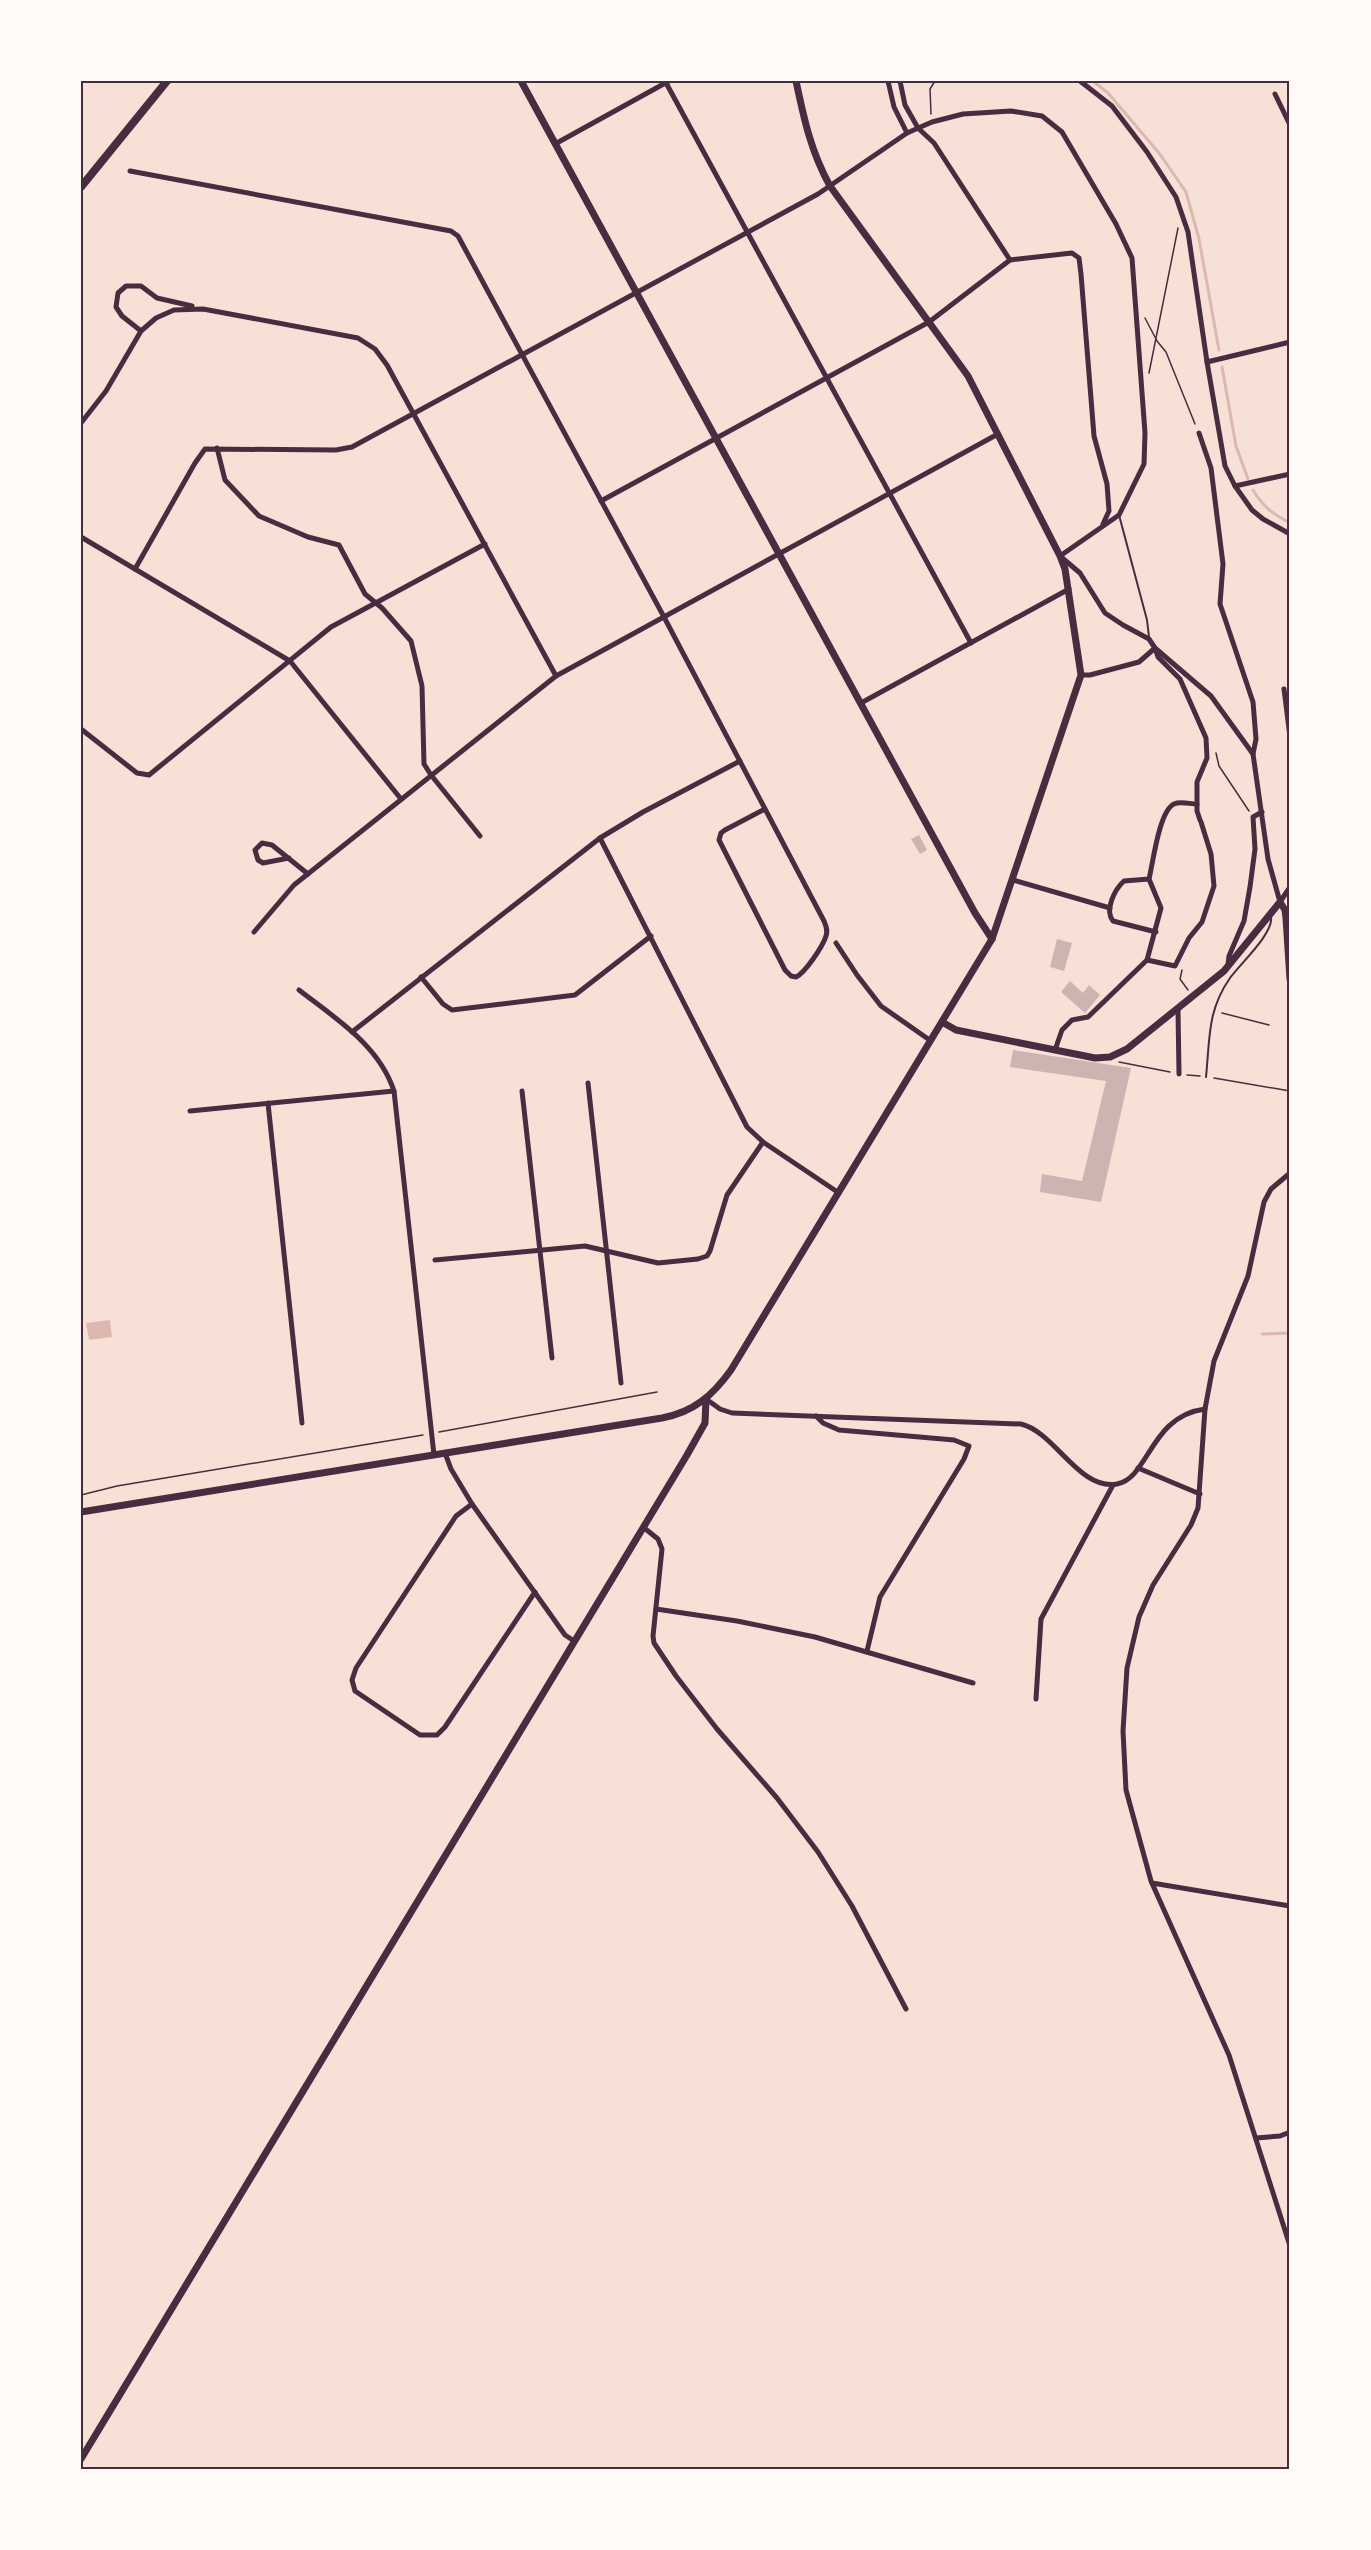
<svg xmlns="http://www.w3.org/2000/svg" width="1371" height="2550" viewBox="0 0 1371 2550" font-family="Overpass,sans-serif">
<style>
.water{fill:#dcb8b0}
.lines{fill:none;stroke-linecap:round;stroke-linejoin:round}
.stream{stroke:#dcb8b0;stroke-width:3}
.building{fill:#ccb4b1}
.path{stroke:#4a2c40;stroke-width:1.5}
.service{stroke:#4a2c40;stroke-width:2}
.minor{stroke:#4a2c40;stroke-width:5}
.tertiary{stroke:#4a2c40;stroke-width:7}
.primary{stroke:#4a2c40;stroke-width:8}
.neatline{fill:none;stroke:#4a2c40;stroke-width:2}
</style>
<rect width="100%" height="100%" fill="#f7e1d7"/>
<path class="water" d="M110,1320L112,1337L89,1340L86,1323Z"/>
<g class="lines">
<g class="stream">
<path d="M1093,81L1108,93L1159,153L1186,192L1199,239L1219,350"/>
<path d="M1222,367L1236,446L1248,479"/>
<path d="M1253,490C1263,507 1273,514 1290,523"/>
<path d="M1262,1334L1290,1333"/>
</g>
</g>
<g class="building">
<path d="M919,835L927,850L920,854L911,839Z"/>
<path d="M1057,939L1072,943L1064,971L1050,967Z"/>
<path d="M1070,981L1083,993L1089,985L1100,995L1085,1013L1061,992Z"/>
<path d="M1013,1050L1131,1068L1101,1202L1040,1192L1042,1174L1082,1181L1106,1081L1010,1067Z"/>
</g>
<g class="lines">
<g class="path">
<path d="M931,114L930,89L935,81"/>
<path d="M1145,318L1157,341L1166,352L1195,424"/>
<path d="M1149,373L1178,228"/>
<path d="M1216,753L1219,766L1249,811"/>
<path d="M1182,970L1180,979L1188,990"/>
<path d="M1222,1013L1269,1025"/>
<path d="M1119,1062L1170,1072"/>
<path d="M1187,1075L1200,1076"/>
<path d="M1214,1078L1290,1091"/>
<path d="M439,1432L657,1392"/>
<path d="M81,1495L117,1486L423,1435"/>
</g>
<g class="service">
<path d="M1119,515L1147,620L1149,637"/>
<path d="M1206,1077C1210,1038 1207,1011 1230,978C1240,964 1274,933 1271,917"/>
</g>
<g class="minor">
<path d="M665,81L971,643"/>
<path d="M888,81L894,107L907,133"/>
<path d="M900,81L905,105L918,128L934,143L1010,260"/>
<path d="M1080,81L1112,106L1147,152L1176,197L1188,232L1207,362L1225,466L1235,486L1252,510L1263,519L1290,534"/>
<path d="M1275,94L1290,125"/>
<path d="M555,144L669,81"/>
<path d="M130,171L451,231L458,236L664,617L824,921C826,926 828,930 826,936C823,946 805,973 796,977L791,976L785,970L719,840L721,833L725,830L765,809"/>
<path d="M141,331L122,316L116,307L118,293L126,286H141L157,298L192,306"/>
<path d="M1207,362L1290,342"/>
<path d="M81,423L106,391L141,331L156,318L174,310L203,309L358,338L375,349L387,365L556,676"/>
<path d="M1199,433L1211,468L1223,564L1220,604L1253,702L1256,739L1253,754"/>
<path d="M217,448L225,480L259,516L308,537L339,545L365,594L382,608L411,641L422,686L424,764L431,775L480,836"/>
<path d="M1235,486L1290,474"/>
<path d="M601,501L929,322L1010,260L1072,253L1079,258L1081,274L1094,436L1107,484L1109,511L1103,524"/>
<path d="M81,537L290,661L401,799"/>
<path d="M135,569L195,463L205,449L336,450L352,447L818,194L907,133L932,122L963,114L1011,111L1042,116L1062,132L1116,224L1132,258L1145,433L1144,464L1119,515L1060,556L1080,573L1105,613L1123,625L1149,639L1155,648L1211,696L1253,754L1268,859L1280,902"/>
<path d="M1155,648L1158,657L1180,679L1206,738L1207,758L1197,782V811L1200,820"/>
<path d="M1081,675H1090L1139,662L1155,648"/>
<path d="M1284,689L1290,737"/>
<path d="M861,703L1069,589"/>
<path d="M81,729L137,773L149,775L331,627L485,544"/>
<path d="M600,838L747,1127L763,1142L839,1193"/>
<path d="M289,858L263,863L258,860L255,850L262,843L272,845L308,874"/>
<path d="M1013,880L1110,908"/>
<path d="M1280,902L1290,887"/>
<path d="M254,932L294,885L556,676L998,434"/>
<path d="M1156,932L1113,921C1104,910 1115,889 1124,881L1149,879C1153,863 1159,811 1174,804C1180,801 1190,804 1197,804"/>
<path d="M836,943L857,975L881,1006L931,1041"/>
<path d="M1147,960L1175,966L1189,938L1202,922L1214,886L1211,854L1201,822"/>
<path d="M1228,965L1229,956L1244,921L1250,887L1255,849L1253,817L1262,812"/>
<path d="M421,977L443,1004L452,1010L575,995L651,936"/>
<path d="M299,990C335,1018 379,1045 394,1091L434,1455"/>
<path d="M1178,1009L1179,1074"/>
<path d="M352,1032L600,838L643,812L740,761"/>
<path d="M1055,1050L1062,1030L1072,1020L1088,1017L1147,960L1161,908L1149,879"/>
<path d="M588,1083L621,1383"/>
<path d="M522,1091L552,1358"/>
<path d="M268,1103L302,1423"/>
<path d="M190,1111L394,1091"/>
<path d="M1290,1173L1271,1189L1264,1202L1248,1276L1214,1361L1205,1409L1198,1508L1191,1525L1153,1585L1139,1617L1127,1668L1123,1731L1126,1790L1151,1881L1229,2055L1290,2246"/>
<path d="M435,1260L585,1246L658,1263L698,1259L707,1256L710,1251L727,1195L763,1142"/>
<path d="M706,1399L720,1409L732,1413L1021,1424C1055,1432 1079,1491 1117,1484C1149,1478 1150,1416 1205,1409"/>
<path d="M816,1416L823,1423L839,1430L954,1440L969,1446L964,1459L880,1597L867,1651"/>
<path d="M445,1453L451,1469L472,1504L565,1635L574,1641"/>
<path d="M1138,1468L1200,1494"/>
<path d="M472,1504L456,1516L356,1668L352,1680L355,1691L420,1735H437L445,1727L535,1592"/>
<path d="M643,1527L658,1539L662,1549L653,1636L654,1643L676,1676L717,1729L777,1798L818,1852L852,1906L906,2009"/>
<path d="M656,1609L737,1621L815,1637L973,1683"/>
<path d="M1036,1699L1041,1619L1113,1485"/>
<path d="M1152,1883L1290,1906"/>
<path d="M1256,2138L1280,2136L1290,2132"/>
</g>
<g class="tertiary">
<path d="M521,81L975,913L992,939"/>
<path d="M942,1022L956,1030L1095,1058L1110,1057L1127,1049L1224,971L1280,902L1285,910L1286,918L1290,979"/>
<path d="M81,1512L662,1418C694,1412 713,1395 731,1370L992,939L1081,675L1065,569L1060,556L968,376L830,186C811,152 804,119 796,81"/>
<path d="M81,2459L687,1455L705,1423L706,1399"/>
</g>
<path class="primary" d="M81,187L167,81"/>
</g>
<rect width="1371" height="2550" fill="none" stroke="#fffaf5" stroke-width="165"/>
<rect x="82" y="82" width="1206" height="2386" class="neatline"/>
</svg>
